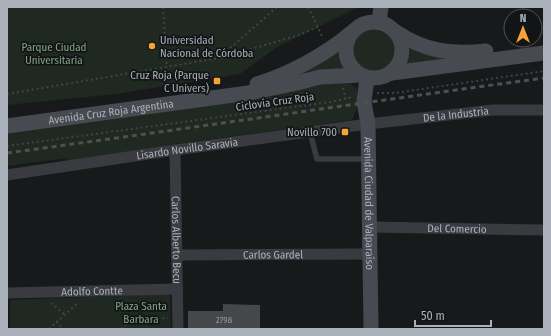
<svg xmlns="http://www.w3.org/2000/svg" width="551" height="336" viewBox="0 0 551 336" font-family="'Fira Sans Condensed',sans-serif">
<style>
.green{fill:#202921}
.building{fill:#45474b}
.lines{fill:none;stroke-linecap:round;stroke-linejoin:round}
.path{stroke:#3f4247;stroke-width:2;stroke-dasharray:2 3;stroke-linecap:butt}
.lane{stroke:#393b40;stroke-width:5.5}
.street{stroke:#393b40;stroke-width:11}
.secondary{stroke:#474a50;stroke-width:15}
.rail{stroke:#4c4f55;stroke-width:3;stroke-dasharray:5 4;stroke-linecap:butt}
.poi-dot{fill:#f4a437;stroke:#131416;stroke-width:1.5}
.labels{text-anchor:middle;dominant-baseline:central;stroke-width:3.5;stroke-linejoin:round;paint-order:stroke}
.number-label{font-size:9px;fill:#92969e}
.poi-label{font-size:11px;fill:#abb1ba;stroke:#131416;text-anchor:end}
.park-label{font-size:11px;fill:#82a582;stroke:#131416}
.street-label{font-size:11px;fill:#abb1ba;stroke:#131416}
</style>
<rect width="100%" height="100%" fill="#18191b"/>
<g class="green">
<path d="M7,7H359L277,47L240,74L116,94L7,105Z"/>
<circle cx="374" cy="50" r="24"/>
<path d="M410,44L449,58L404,69C409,61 411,53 410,44Z"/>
<path d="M339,48C338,58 342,65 350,71L253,89Z"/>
<path d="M346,80L357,89V108L352,120L167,145V149L67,162V158L7,166V130Z"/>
<path d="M170,294L171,329H10V300Z"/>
</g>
<path class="building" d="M223,304L260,305V329H188V311H223Z"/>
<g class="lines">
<g class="path">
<path d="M163,7L167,67"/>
<path d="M308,7L323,38"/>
<path d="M221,58L299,35L318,27"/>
<path d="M343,88L346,99"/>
<path d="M377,93H395L544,71"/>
<path d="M7,94L219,58L277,7"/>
<path d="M7,146L330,102L353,97"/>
<path d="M51,303L65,315"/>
<path d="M56,322L64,329"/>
<path d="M49,329L79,302"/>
<path d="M121,329L133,319L168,318"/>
</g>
<path class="lane" d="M310,132L317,159H368"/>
<g class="street">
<path id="s1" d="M175,150L178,329"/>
<path id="s2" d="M7,175L175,150L368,124L493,110H544"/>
<path id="s3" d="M370,227L544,230"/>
<path id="s4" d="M177,255L370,254"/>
<path id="s5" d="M7,293L177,289"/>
</g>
<g class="secondary">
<circle cx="374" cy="50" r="28"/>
<path d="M379,22L381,7"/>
<path d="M396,32C425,51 451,55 486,51"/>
<path d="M392,73L544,53"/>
<path id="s6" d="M367,78L364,102L368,124L371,329"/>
<path d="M257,84C289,74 325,55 351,33"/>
<path id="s7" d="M7,126L248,93L297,83L320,77L360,75"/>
</g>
<path class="rail" d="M7,153C186,129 365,102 544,78"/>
</g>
<g class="poi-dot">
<circle cx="152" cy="46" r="4"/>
<rect x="213" y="77" width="8" height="8" rx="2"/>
<rect x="341" y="128" width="8" height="8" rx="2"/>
</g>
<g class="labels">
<g class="number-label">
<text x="224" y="320">2798</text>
</g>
<g class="poi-label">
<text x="160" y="40" text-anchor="start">Universidad<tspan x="160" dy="13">Nacional de Córdoba</tspan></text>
<text x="209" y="75">Cruz Roja (Parque<tspan x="209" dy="13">C Univers)</tspan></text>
<text x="337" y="132">Novillo 700</text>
</g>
<g class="park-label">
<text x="54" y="47">Parque Ciudad<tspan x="54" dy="13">Universitaria</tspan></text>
<text x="141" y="306">Plaza Santa<tspan x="141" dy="13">Barbara</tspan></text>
</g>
<g class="street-label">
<text transform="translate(275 102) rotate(-8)">Ciclovía Cruz Roja</text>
<text stroke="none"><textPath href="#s7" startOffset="105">Avenida Cruz Roja Argentina</textPath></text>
<text stroke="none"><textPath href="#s2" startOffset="453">De la Industria</textPath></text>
<text stroke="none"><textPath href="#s2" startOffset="182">Lisardo Novillo Saravia</textPath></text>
<text stroke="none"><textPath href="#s6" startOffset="126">Avenida Ciudad de Valparaíso</textPath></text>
<text stroke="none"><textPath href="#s3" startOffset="87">Del Comercio</textPath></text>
<text stroke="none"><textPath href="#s1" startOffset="90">Carlos Alberto Becu</textPath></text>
<text stroke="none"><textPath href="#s4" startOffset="96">Carlos Gardel</textPath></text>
<text stroke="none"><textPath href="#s5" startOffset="85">Adolfo Contte</textPath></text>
</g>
</g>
<rect width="551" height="336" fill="none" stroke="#abb1ba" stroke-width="16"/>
<g transform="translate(523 28)"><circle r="19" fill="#131416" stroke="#505358"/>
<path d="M0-3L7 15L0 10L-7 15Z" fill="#f4a437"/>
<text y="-6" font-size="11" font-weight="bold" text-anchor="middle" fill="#abb1ba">N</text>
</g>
<path d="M415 320v6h76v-6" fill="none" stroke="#abb1ba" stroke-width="2"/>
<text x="421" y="320" font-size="12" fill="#abb1ba" stroke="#131416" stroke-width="3" paint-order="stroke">50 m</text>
</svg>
